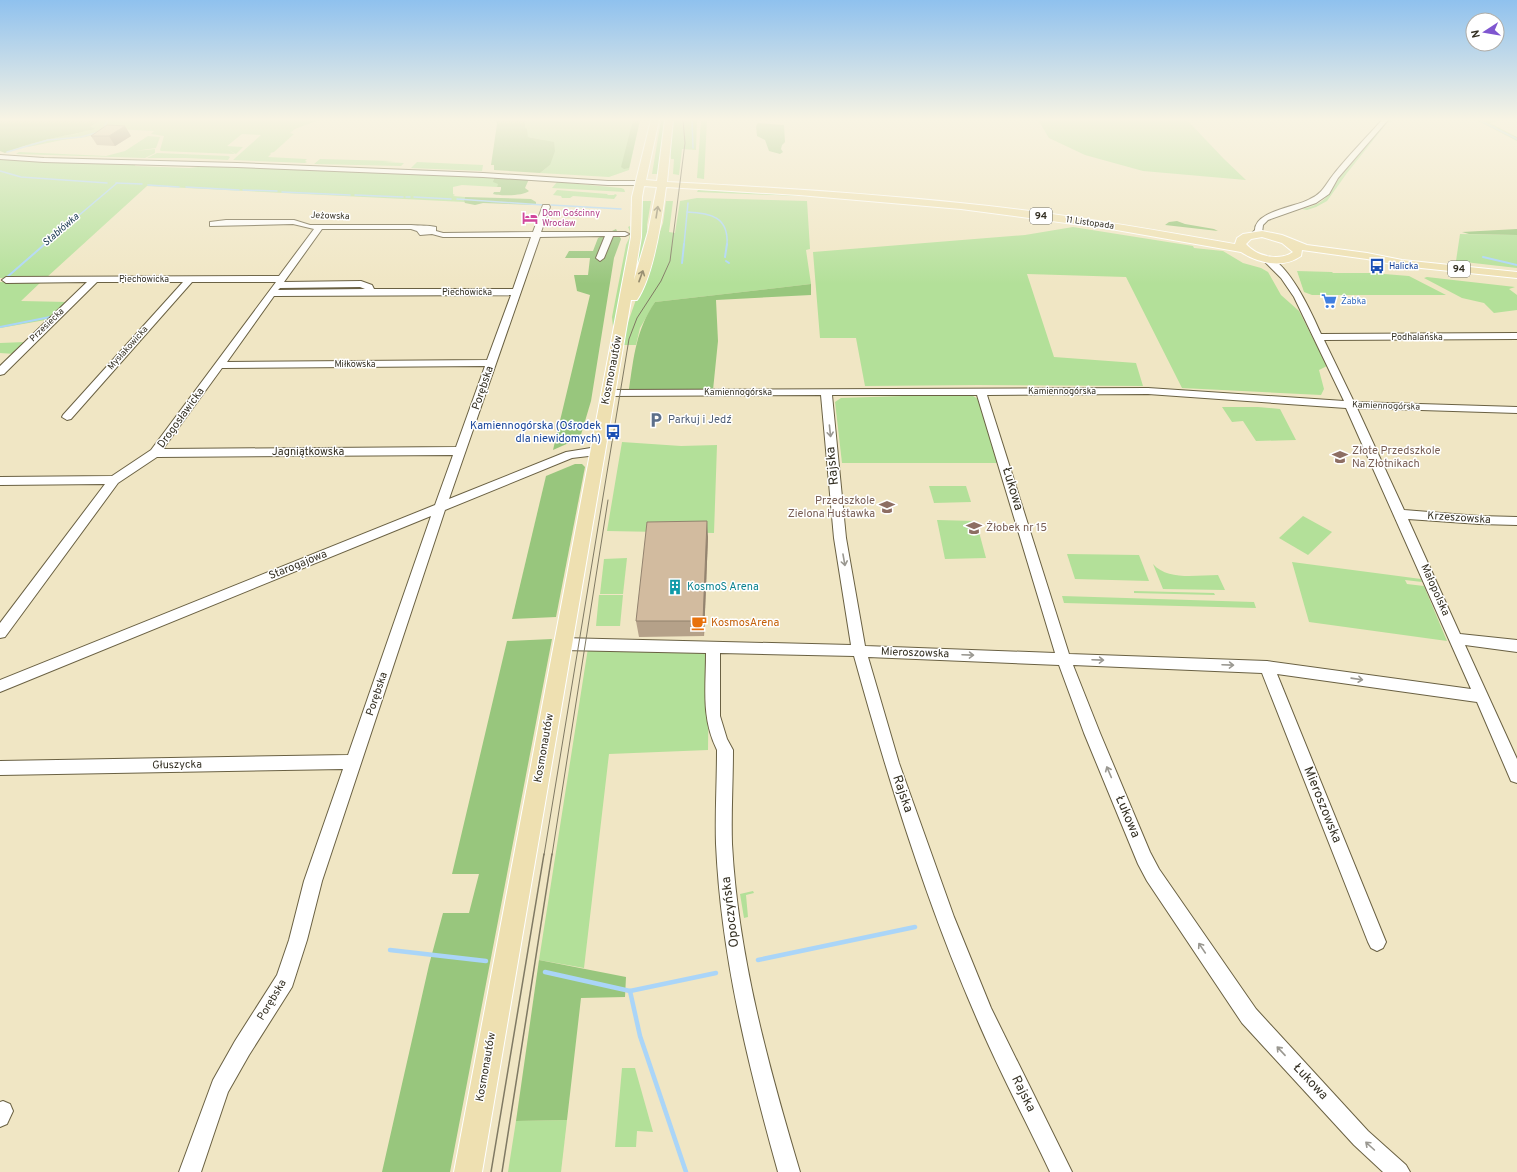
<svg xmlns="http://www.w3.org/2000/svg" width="1517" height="1172" viewBox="0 0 1517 1172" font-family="Overpass,sans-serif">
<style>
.green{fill:#b3e099}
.forest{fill:#98c67d}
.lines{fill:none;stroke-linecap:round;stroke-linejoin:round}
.stream-far2{stroke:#aad5f8;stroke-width:1.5}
.stream-far1{stroke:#aad5f8;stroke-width:2}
.stream{stroke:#aad5f8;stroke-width:4.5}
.minor-casing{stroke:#6a6143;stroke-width:2}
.major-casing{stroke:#fff;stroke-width:2}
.minor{fill:#fff;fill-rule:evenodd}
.major{fill:#eee0b1;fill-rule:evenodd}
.tram-far1{stroke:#7f7963;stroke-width:1}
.tram{stroke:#7f7963;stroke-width:1.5}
.wall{fill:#b5a189}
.shaded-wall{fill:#93836f}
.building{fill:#d2bb9f;stroke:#93836f}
.oneway{stroke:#91886a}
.oneway2{stroke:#9a9891}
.labels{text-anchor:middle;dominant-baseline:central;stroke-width:3;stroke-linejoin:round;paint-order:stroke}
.far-hotel-label{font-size:9px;fill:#b23c85;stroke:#fff;text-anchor:start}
.far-street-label{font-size:9px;fill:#343023;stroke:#fff}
.far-transit-label{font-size:9px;fill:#164399;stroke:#fff;text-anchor:start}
.far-shop-label{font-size:9px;fill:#366cbe;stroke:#fff;text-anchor:start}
.shield{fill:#fff;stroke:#716e65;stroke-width:1}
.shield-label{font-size:10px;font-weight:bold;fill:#343023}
.far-water-label{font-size:10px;font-style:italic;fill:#193850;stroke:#fff}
.street-label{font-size:11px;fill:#343023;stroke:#fff}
.service-label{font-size:11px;fill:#4e5e75;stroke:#fff;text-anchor:start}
.transit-label{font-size:11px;fill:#164399;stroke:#fff;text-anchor:end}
.education-label{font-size:11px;fill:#785e54;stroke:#fff;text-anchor:start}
.culture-label{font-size:11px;fill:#0d838f;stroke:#fff;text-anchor:start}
.food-label{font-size:11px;fill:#c56008;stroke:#fff;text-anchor:start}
.near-street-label{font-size:13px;fill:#343023;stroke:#fff}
</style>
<rect width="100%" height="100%" fill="#f0e6c4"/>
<g class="green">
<path d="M100,120H319L295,129L290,133L294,134L274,152L270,153L271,154L268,157L306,159H307L305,161L307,162L305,163L233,160L261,135L242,134L227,146L243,147L236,154L227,149L235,154L161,151L160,150L164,136L151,134L154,131L114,129L86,137L62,140L28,147L26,145L61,136L76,134L89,128Z"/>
<path d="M525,120H640L629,170L609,177L540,173L550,165L544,140L528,137L525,128Z"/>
<path d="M661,120H665L664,144L659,174H652Z"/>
<path d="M672,120H697L696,150L682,149L679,175L673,174L674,159H671L670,153Z"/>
<path d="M701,120H707L704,179L697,178Z"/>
<path d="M1038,120H1187L1224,159L1246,180L1143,171L1085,155L1049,138Z"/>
<path d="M1388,120H1395L1387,123L1347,173L1327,201L1316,207L1307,210L1302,209C1325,204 1328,196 1340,177Z"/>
<path d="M1476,120H1501L1490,123L1517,137V141Z"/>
<path d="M148,136L160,137L156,148L135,151L155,149V153L145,158L16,154L19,152L106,156L125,151Z"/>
<path d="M157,153L228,156L230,157L228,160L186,158H147Z"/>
<path d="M0,159L136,164L135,166L189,168L207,166L494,177L493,180L499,184L497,187L462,185L453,187V194L455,195L453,196L465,197L464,202L147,186L46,278H0Z"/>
<path d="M320,159L395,161L383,162L404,163L401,166L314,164Z"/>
<path d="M417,162L483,165L482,171L411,168Z"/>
<path d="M557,182L621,188L624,189L625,192L552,188Z"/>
<path d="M557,190L608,194L607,195H614L615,194L617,195L614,199L573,196L570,198H562L561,196L553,195Z"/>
<path d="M698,190L824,197L697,192Z"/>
<path d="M697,198L807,201L810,249L806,250L811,284L655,302L640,328L636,345H621L626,328L663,223L666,201H673L669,232L675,233L680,201Z"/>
<path d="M640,201H651L647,225L648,240L631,291Z"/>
<path d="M630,226L632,236L618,310L613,327L612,317L626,245C629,238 632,234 628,227Z"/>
<path d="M1073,227L1193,246L1194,248L1223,251L1243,263L1261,268L1268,272L1281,295L1299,311L1327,366L1319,370L1324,389L1321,395L1182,388L1126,277L1027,274L1054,357L1136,363L1143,386L978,385L865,386L856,338H820L813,252L1025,235Z"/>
<path d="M1460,234L1517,235V268L1456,261Z"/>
<path d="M1297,271L1332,272L1333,273H1372L1409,276L1446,295H1312L1304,292Z"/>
<path d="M1427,277L1515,287L1509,289L1517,295V310L1494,313L1484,303L1462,298L1424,278Z"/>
<path d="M42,281L21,301L68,302L51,319L0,328V282Z"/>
<path d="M26,342L15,354L0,353V343Z"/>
<path d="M903,396H973L980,400L998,463H842L835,402L841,398Z"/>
<path d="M1222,407H1258L1280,409L1296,440L1256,441L1243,421L1232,422Z"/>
<path d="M622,442L681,446L717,445L714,533L607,531Z"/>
<path d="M929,486H966L971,502L934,503Z"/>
<path d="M1303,516L1332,532L1308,555L1279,538Z"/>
<path d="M937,520L976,521L986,558L945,559Z"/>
<path d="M1067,554L1139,555L1149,581L1075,579Z"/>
<path d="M627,558L623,594H600L604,559Z"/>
<path d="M1292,562L1421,579L1422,582L1405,580L1407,584L1424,586L1447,641L1309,622Z"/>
<path d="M1153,564C1168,581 1197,575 1218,575L1225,590L1163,589Z"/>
<path d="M1134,591L1214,593L1215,595L1134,593Z"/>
<path d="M599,595H623L620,626H596Z"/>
<path d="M1062,596L1254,602L1256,608L1064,603Z"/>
<path d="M588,648L707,653L709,656L708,750L609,754L584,968L539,960Z"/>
<path d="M753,891L754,893L746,895L748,917L744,918L740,894Z"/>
<path d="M622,1068H635L653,1132L637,1131L636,1147H615Z"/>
<path d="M567,1120L561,1172H508L516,1121Z"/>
</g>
<g class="forest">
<path d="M0,120H100L90,127L95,128L92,130C85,130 80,133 74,134C50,138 27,144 5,153L0,151Z"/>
<path d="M496,120H525V128L527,129L528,137L554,142L555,151L550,165L540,173L494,170V165H491L497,124Z"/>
<path d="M633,120H640L629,168L624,169L621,167Z"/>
<path d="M758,123L784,125L785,142L782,145L781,149L783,152L780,154L769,151L765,140L757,136L756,126Z"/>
<path d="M494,177L529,179L525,188L529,191C524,196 499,196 493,194L494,192H500L501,189V187H497L498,184L493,182Z"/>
<path d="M465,197L531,199L536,202V205L483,203L475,205L465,203L464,201Z"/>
<path d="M1177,221L1185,224L1214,229L1218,231L1165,225L1169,222Z"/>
<path d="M616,229L621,239L614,258L591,401L580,438L553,450L590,295L577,291L574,275H588L590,258H565L569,251H593L598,238Z"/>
<path d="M1517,229V235L1469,234L1462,232Z"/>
<path d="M811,284V295L716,300L718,341L713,390L629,389C634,356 636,330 655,302Z"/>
<path d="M575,464H582L585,467L556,617L512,619L546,476Z"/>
<path d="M552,639L450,1172H382L429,965L443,913H469L479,874H452L507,641Z"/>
<path d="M539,960L626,977L625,997L581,998L567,1120L516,1121Z"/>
</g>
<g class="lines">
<g class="stream-far2">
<path d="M692,120L693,148"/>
<path d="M1479,120L1517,139"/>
<path d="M103,129L108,120"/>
<path d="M7,152L48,140L81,137L99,132"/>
<path d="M0,171L21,177L107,183"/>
<path d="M116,183L142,184"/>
<path d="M148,185L179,187"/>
<path d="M186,187L239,190"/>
<path d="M243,190L277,191"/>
<path d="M282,192L350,195"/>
<path d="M355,195L403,197"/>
<path d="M406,197H410"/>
<path d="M414,197L451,199"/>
<path d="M457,199L543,205"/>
<path d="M551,205L621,209"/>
<path d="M687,212C711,213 729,217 727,245"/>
<path d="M44,245L117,183"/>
<path d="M684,245L688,203"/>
</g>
<g class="stream-far1">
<path d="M725,257L727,244"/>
<path d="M1483,257L1517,265"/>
<path d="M726,261L729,263"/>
<path d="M682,263L684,244"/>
<path d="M6,278L45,244"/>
<path d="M0,327L50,317"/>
</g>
<g class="stream">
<path d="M390,950L486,961"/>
<path d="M758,960L915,927"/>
<path d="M545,972L630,991L640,1036L686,1172"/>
<path d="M630,991L716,973"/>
</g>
<defs>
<g id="minor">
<path d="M1382,120H1388L1338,178L1329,194L1316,203L1268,220L1263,225L1262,233L1257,237H1251L1250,235L1255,230C1255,211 1296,207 1310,199C1323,193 1325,185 1333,175C1348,156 1366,138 1382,120Z"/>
<path d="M0,155L44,158L237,163L483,173L608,181H640L644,183L640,185H608L483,177L237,167L44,162L0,159Z"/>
<path d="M543,205H549L550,207L541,232H625L629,234L625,236H613L604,258L600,261L596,258L605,236L540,237L449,499L566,452L597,447L601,448L603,451L601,454L597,455L572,458L445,510L322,881L307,940L292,987L249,1055L228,1092L201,1172H179L213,1080L235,1041L277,975L289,940L304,881L343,769L0,775V761L348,755L431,516L0,692V680L435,505L453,455L157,457L118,483L5,637L0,638V623L105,484L0,485V477L112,476L151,450L276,282H192L71,419L67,420L62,417L63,415L183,282H97L4,374L0,375V366L87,282L6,283L2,280L6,277L279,276L314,229L293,224L210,226V222L226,220H294L310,225H411C420,226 428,225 436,227V231L443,233L533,232ZM322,229H411L417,231L420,235L432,234L443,237H531L513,289H374L372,285L361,281L284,282ZM360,287L365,289L278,290L280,288ZM511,295L487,360L227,362L274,296ZM485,366L456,447L163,449L222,368Z"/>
<path d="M1266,256C1289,262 1312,314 1321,334L1517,333V339L1324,340L1354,402L1517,407V413L1357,408L1404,510L1479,516L1517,517V525L1479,524L1408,519L1460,634L1517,640V652L1465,645L1517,759V783L1511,781L1477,702L1277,674L1386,942L1383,948L1377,951L1371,948L1368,942L1262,673L1073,665L1100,733L1150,852L1159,869L1256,1009L1368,1131L1406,1165L1410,1172H1383L1354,1145L1242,1023L1147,881L1138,864L1084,733L1059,665L868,657L899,763L954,917L991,1008L1072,1172H1050C1026,1121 999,1071 977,1019C926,902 888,779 854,656L720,653V716L727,739L733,750C733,781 731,813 732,844C738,955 768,1065 800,1172H778C748,1065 721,956 716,844C715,813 717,782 717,750C701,718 706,688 706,653L562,650L557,648L555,644L557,640L562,638L851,645L834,538L821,395L607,396L602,393L607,390L1148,388L1344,401L1294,297L1281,278L1262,259ZM1148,394L1346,408L1471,689L1267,661L1069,654L987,395ZM832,395H977L1055,653L865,646L846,538Z"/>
<path d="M3,1101L10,1104L13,1111L7,1124L0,1127V1102Z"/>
</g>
<path id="major" d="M651,120H659L646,180L657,181L665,120H673L667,182C765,187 862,193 960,203C1052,212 1143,228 1235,244L1237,238L1243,234L1262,231L1282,235L1307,245L1367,253L1402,260L1517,272V278L1402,266L1367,259L1302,250L1301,256C1283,269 1258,263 1241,252L1111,229L961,209L799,195L666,187C662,218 654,275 637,300H631L482,1172H454L631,237L632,197ZM644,186L657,187L648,232L634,280L641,237L642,197ZM1262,237L1282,243L1293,252C1279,262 1256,256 1246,244L1251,239Z"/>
</defs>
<use href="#minor" class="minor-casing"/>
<use href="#major" class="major-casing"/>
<use href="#minor" class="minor"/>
<use href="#major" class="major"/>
<g class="tram-far1">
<path d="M544,855L629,339L637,318L661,281L670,261L685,143L683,120"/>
<path d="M552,855L608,500"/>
</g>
<g class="tram">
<path d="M491,1172L544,854"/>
<path d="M502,1172L552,854"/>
</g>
</g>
<g class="wall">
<path d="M91,136H131L115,146L97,145Z"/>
<path d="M708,537L704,636L639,637L636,621Z"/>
</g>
<g class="shaded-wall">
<path d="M125,126L131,136L115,146L109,136Z"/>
<path d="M707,521L708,537L704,636L703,621Z"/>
</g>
<g class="building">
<path d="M107,125L125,126L109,136H91Z"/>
<path d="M707,521L703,621H636L647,522Z"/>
</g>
<defs><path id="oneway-shaft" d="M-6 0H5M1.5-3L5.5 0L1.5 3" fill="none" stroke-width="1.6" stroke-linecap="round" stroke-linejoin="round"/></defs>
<g class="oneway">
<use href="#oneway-shaft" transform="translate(657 212) rotate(-81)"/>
<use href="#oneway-shaft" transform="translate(641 276) rotate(-70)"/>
</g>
<g class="oneway2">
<use href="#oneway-shaft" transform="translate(830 431) rotate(84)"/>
<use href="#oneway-shaft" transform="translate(844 560) rotate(80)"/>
<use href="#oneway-shaft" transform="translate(968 655) rotate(2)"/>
<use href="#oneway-shaft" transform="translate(1098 660) rotate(2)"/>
<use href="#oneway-shaft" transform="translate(1228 665) rotate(2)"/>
<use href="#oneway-shaft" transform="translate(1357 679) rotate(8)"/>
<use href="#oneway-shaft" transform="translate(1109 772) rotate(-113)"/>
<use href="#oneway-shaft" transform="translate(1202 948) rotate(-124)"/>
<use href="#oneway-shaft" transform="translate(1281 1051) rotate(-133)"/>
<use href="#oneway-shaft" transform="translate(1370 1146) rotate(-138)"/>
</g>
<linearGradient id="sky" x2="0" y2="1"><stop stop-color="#8fc1ee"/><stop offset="0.42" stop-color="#f8f4e4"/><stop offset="1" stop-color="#f8f4e4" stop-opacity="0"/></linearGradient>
<rect width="1517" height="284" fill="url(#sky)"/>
<defs>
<symbol id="hotel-bare" viewBox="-9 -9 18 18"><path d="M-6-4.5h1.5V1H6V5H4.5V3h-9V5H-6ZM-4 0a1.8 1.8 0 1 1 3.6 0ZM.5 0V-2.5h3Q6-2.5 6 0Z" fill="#d1479c" stroke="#fff" stroke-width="2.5" paint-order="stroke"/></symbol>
<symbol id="bus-bare" viewBox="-9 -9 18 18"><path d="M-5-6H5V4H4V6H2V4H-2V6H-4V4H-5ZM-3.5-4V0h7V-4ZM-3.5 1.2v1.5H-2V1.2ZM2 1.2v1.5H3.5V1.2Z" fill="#1a4fb4" stroke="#fff" stroke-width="2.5" paint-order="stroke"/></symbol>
<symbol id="supermarket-bare" viewBox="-9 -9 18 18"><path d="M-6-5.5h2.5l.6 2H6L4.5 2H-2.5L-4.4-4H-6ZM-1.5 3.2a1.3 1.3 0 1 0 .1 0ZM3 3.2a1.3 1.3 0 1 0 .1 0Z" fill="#3f7fe0" stroke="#fff" stroke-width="2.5" paint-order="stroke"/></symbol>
<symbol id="parking-bare" viewBox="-9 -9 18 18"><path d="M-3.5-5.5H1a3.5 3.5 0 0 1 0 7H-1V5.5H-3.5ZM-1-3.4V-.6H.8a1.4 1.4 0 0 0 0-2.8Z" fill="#5c6f8a" stroke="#fff" stroke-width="2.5" paint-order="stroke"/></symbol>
<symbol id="school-bare" viewBox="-9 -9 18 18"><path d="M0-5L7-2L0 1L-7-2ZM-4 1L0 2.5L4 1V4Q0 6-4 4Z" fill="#8d6e63" stroke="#fff" stroke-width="2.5" paint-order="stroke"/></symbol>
<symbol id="building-bare" viewBox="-9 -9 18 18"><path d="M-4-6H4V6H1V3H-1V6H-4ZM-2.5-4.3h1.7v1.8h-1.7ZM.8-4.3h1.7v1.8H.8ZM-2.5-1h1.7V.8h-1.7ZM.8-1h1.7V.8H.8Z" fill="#0f9aa8" stroke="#fff" stroke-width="2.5" paint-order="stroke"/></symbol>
<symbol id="cafe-bare" viewBox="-9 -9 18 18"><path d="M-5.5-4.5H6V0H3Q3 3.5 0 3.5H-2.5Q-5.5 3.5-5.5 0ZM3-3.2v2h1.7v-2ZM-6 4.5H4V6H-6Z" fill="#e8710a" stroke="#fff" stroke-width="2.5" paint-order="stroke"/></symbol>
</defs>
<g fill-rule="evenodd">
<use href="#hotel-bare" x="519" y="207" width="22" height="22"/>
<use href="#bus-bare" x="1366" y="255" width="22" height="22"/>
<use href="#supermarket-bare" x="1318" y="290" width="22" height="22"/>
<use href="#parking-bare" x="645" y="409" width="22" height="22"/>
<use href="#bus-bare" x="602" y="421" width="22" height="22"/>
<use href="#school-bare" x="1329" y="446" width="22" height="22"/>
<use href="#school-bare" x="876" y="496" width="22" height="22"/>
<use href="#school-bare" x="963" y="517" width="22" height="22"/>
<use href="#building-bare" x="664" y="576" width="22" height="22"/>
<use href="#cafe-bare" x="688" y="612" width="22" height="22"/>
</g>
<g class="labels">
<g class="far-hotel-label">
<text x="542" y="213">Dom Gościnny<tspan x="542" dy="10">Wrocław</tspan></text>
</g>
<g class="far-street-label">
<text transform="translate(330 216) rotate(2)">Jeżowska</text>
<text transform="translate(1090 223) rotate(8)">11 Listopada</text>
<text x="144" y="279">Piechowicka</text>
<text x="467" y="292">Piechowicka</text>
<text transform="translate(47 325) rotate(-44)">Przesiecka</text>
<text x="1417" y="337">Podhalańska</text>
<text transform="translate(128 348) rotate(-48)">Mysłakowicka</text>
<text x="355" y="364">Miłkowska</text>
<text x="1062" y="391">Kamiennogórska</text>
<text x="738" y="392">Kamiennogórska</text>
<text transform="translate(1386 406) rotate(2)">Kamiennogórska</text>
</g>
<g class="far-transit-label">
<text x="1389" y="266">Halicka</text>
</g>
<g class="far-shop-label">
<text x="1341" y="301">Żabka</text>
</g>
<g class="shield">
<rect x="1030" y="208" width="22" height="16" rx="3"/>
<rect x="1448" y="261" width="22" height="16" rx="3"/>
</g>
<g class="shield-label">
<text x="1041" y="216">94</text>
<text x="1459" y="269">94</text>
</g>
<g class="far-water-label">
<text transform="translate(61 230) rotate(-41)">Stabłówka</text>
</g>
<g class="street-label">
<text transform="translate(612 370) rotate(-79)">Kosmonautów</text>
<text transform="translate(483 388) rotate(-71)">Porębska</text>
<text transform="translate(181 418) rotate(-54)">Drogosławicka</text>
<text x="308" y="452">Jagniątkowska</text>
<text transform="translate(1459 518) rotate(4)">Krzeszowska</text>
<text transform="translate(298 565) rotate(-22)">Starogajowa</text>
<text transform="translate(1435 590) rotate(66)">Małopolska</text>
<text transform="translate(915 653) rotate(2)">Mieroszowska</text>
<text transform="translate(377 694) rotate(-71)">Porębska</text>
<text transform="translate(544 748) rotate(-80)">Kosmonautów</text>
<text transform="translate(177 765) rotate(-1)">Głuszycka</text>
<text transform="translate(272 1000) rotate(-59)">Porębska</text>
<text transform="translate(486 1067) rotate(-80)">Kosmonautów</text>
</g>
<g class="service-label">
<text x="668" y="420">Parkuj i Jedź</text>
</g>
<g class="transit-label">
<text x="601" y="426">Kamiennogórska (Ośrodek<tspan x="601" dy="13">dla niewidomych)</tspan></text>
</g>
<g class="education-label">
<text x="1352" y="451">Złote Przedszkole<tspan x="1352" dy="13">Na Złotnikach</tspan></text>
<text x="875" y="501" text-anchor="end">Przedszkole<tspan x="875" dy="13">Zielona Huśtawka</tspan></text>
<text x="986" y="528">Żłobek nr 15</text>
</g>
<g class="culture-label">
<text x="687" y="587">KosmoS Arena</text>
</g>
<g class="food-label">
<text x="711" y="623">KosmosArena</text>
</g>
<g class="near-street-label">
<text transform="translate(833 466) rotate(-96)">Rajska</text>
<text transform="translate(1012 489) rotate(73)">Łukowa</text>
<text transform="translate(902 794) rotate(71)">Rajska</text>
<text transform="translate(1322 805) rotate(68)">Mieroszowska</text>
<text transform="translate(1127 817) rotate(67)">Łukowa</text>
<text transform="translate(731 912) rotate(-97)">Opoczyńska</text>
<text transform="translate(1310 1082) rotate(47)">Łukowa</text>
<text transform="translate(1023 1094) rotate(64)">Rajska</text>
</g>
</g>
<g transform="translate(1485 32) rotate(258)"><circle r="19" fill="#ffffff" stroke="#aeaca7"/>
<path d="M0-3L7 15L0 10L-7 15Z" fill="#7f56d0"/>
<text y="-6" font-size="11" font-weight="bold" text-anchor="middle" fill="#343023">N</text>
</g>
</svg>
